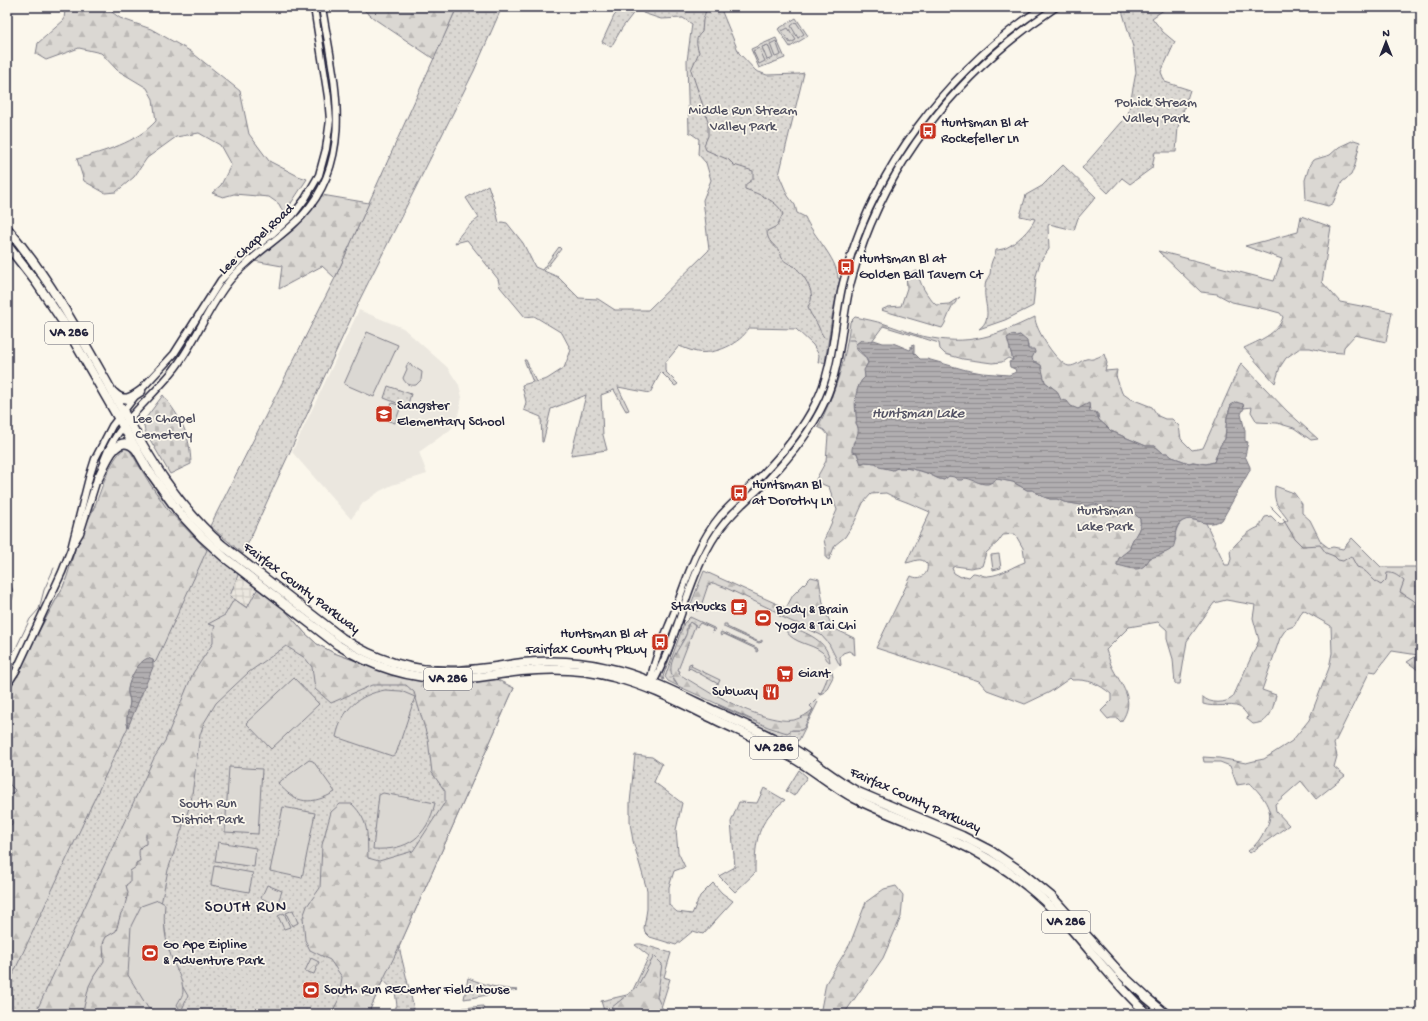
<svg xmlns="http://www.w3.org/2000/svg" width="1428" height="1021" viewBox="0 0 1428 1021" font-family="'Gochi Hand',sans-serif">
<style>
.built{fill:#ebe7df}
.industrial{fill:url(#industrial-grid)}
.grass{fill:url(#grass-dots);stroke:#7e7d87}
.forest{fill:url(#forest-firs);stroke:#7e7d87;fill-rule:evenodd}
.cemetery{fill:url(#cemetery-stones);stroke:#7e7d87}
.garden{fill:url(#garden-furrows);stroke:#7e7d87}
.pitch{fill:#dbd8d3;stroke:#7e7d87}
.water{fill:url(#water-rules);stroke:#787681}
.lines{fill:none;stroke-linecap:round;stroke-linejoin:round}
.stream{stroke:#787681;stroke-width:1}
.secondary-casing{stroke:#22223b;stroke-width:9}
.highway-casing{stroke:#22223b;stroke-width:11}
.secondary{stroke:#fbf7ec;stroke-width:6}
.highway{stroke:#fbf7ec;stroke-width:8}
.labels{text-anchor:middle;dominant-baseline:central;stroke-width:3.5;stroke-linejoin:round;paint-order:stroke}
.shield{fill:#fbf7ec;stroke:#636270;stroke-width:1}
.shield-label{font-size:13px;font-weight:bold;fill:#22223b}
.park-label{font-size:14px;fill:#505061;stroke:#fbf7ec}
.poi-label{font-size:14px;fill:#22223b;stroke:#fbf7ec;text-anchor:start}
.street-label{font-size:14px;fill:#22223b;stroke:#fbf7ec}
.water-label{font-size:15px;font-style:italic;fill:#545364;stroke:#fbf7ec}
.quarter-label{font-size:16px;letter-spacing:1px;fill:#22223b;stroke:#fbf7ec}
</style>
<defs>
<pattern id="industrial-grid" width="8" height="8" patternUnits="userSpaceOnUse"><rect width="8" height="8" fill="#ebe7df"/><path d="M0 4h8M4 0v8" fill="none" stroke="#c9c6c0"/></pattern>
<pattern id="grass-dots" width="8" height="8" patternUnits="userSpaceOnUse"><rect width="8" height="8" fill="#dbd8d3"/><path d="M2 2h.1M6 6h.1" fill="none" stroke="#bcb9b6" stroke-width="1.8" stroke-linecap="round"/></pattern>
<pattern id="forest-firs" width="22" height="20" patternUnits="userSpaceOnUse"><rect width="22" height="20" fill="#dbd8d3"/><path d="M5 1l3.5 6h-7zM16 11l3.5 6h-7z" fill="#bcb9b6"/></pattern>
<pattern id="cemetery-stones" width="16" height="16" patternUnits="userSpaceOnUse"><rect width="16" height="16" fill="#dbd8d3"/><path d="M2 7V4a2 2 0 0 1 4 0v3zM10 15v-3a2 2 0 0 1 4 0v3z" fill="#bcb9b6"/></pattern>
<pattern id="garden-furrows" width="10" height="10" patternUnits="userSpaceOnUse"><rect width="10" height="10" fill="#dbd8d3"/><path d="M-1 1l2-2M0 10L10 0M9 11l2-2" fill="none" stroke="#bcb9b6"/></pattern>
<pattern id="water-rules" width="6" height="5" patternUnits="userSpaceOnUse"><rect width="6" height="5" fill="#b1aeb0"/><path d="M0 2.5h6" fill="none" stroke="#908d90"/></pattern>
</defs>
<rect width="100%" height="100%" fill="#fbf7ec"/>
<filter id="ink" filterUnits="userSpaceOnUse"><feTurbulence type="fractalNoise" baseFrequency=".025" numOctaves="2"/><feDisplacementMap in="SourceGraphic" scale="8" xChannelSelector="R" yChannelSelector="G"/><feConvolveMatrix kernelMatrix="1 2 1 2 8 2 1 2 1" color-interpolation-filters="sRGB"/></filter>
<g filter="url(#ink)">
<g class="built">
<path d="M359,310L403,328L447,367L459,385L462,397L457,420L450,430L419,452L427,474L392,485L380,491L363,503L351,519L292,452Z"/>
<path d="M712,583L724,587L778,613L785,618L817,632L826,639L839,665L831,672L818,700H815L813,703L812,710L799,718L794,720L774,719L745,708L721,697L715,692L713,694L679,673L678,670L695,626L687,616L690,609L697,611L706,591L708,585Z"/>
</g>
<path class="industrial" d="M239,572L258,588L247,608L230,596Z"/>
<g class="grass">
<path d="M457,7H502L474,71L360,299L243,554L210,526L335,278Z"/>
<path d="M622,7H638L622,28L611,47L602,42L614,16Z"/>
<path d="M640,7H720L739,53L756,71L767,75L799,74L804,73L779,175L788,196L795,205L797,213L805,217C813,236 837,258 838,278L840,279L832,317L825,363L823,362L818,363L819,355L813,345L796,329L749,328C740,344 715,355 697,352C691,351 685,348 679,346L665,363V371L678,384L675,386L661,372L650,393L618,387L629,410L626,411L614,390L601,395L603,435L607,450L571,455L586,395L551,409L543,442H542L541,417L524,410L526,402L522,385L533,382L524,360H526L536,382L547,379L564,368L571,350L562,333L534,316L525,317L500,287L498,279L467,240L455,243C461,232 469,225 479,218L466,198L488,185L495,206L499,223L502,222L507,223L523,243L535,267L542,270L559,247L561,249L544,271L558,277L579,298L598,299L615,310H648L709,250L703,200L711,180L706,163L698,154L699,139L689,132L687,61L692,24L683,18L661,19L643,13Z"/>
<path d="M1121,7H1168L1152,18L1163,32L1175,42L1161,72L1165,82L1190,90L1178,127L1176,152H1155L1152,168L1130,184L1122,178L1108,193L1082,168L1128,115L1136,72L1133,47Z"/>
<path d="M796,18L808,36L790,47L778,29Z"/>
<path d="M776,38L785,58L759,68L751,49Z"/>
<path d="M1063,165L1096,197L1078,218L1074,230L1049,224L1048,226L1049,249L1040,262L1036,276L1033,306L1005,320L979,329C994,318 983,303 985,288C985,282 987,279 990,274C991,270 990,265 992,261C993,257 996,255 996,250C999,250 1003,249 1006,248C1016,243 1031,229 1035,219L1020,216L1026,195L1042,186Z"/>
<path d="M388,386L411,394L407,407L384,398Z"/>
<path d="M136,429L203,531L241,567L230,596L247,608H283L305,633L317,644L334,653L383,671L514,688L399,947L414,1009L406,1014H391L390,1011L397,1006L395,991L383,980L368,1014H7V690L63,587L93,509Z"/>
<path d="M690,617L714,628L715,631L712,632L713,629L700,623L697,627L692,623L687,625V633L681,644L673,679L678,686L668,681L665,677L684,623Z"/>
<path d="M683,620L665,671L663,677L664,680H663L661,676L662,672L671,654Z"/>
<path d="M724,624H727V627L759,642L762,640V642L759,643L726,628L724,627Z"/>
<path d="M721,632L757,648L758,651L756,652V649L724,634L721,636L720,634Z"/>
<path d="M692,663L691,666L720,680L718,684L690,668L688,670L689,664Z"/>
<path d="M828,670L832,672L833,677L825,692L820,694L818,692L821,693L830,672Z"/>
<path d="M816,700L818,702L799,740L794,742L788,741L752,724L718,705L749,719L792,730H801L808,719L813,709L810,706Z"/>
<path d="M635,755L652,757L662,764L654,782L682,803L676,830L678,852L685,867L674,871L669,887V905L677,912L692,914L700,896L713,883L722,893L733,901L703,934L693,931L676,945L650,937L645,932L644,928L647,909V890L633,841L630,823V803Z"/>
<path d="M799,770L807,777L794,796L786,791Z"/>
<path d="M764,788L785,800C757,822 755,840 755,873L735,892L719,876L735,867L731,822L739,802L757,803Z"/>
<path d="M637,944H641L671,953L664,977L670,979L659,1014H605L601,1001L631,994L649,956L635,945Z"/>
<path d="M468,978C485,985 500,989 518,990L464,999Z"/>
<path d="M483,1006L484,1014H463V1008Z"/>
</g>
<g class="forest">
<path d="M61,7H105L120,18L151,29L190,51L240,91L249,134L269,161L298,176L307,179L284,214L279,204L269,197L234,194L223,197L212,193L221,185L231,165L220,145L199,133L176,137L147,158L134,177L116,192L105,193L84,181L77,159C105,151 136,143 156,121L153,99L147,88L117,70L101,53L79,48L46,60L36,54L38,43L64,20L65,9Z"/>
<path d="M360,7H457L434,59L376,20Z"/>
<path d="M1354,140L1360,142L1355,165L1351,175L1342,182L1333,203L1328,206L1306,200L1305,180L1310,164L1313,160L1330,155L1339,147Z"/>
<path d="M322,195L369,203L335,278L322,266L279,289L282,266L254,261L296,228Z"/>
<path d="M1301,216L1331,227L1322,282L1340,302L1392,312L1386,342L1355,335L1344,347L1343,353L1327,352L1310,348H1300L1286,358L1280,367L1275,383L1244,348C1258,341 1278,334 1283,317L1280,313L1269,310L1232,302L1217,294L1201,292L1158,251L1274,281L1282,259L1245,246L1298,232Z"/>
<path d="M917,271C920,284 926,295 936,305L949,304L960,297L956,300V302C949,309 948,320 942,328L881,310L888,307L901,306L907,288L906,274Z"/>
<path d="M855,317C865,319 875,321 885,324C895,327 904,331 914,334C962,347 991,339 1035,317C1034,328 1058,365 1069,366C1076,366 1080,361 1086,359C1090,358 1089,360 1093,359C1096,358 1101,356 1104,354L1107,363L1105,371L1117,370L1116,376L1122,393L1129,398L1152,407L1158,416L1165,419H1172L1179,426L1181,439L1192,450L1203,448L1241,363L1287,411L1318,439L1311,440L1294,428L1277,423L1257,422L1251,412L1252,407L1244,408L1243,404L1231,405L1227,417L1225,439L1220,446L1214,462L1206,464L1193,462L1189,463L1172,457L1167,453H1163L1155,446H1146L1127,438L1111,431L1106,426L1099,420L1098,414L1090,412L1089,404L1078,409L1074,408L1060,400L1054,389L1045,382L1041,369L1037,362L1033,361L1031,358L1035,352L1028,349V345L1020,335L1013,336L1010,349L1013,360L1008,358L1002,362L992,363L963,359L945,354L940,349L939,343L883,326L872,341L857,343V350L865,357L868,363L866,366L865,377C856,384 854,402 856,413C856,417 857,419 856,423C861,431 858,436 853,443L859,459L865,462L876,463L893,470C900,465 915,470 924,472C931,474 936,479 944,480L948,476L968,478L979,482H992L997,479L1013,482L1027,490H1032L1044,497L1050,499H1057L1064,502L1087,506L1094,504L1098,505L1106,511L1121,516L1125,509H1130L1140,519C1143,531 1130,538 1130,549L1119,558L1117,565L1139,568L1145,565L1150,558L1170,550L1176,539L1174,536C1182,513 1187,519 1206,523L1225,565H1229L1231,559L1230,551C1237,542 1248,531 1259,527L1265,517L1271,516L1280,525L1288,520C1278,506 1273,504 1275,486L1294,493L1302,504V513L1310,520L1321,542L1329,548L1333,547L1343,549L1352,538L1381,567H1421V672L1407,662L1418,655L1392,651L1376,672L1370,671L1334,744L1337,756L1334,767L1345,776L1316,799L1301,781L1275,804L1276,811L1289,825L1250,853L1248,851C1256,845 1261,839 1265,829C1267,827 1268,824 1269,821C1273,807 1259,792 1250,783L1237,785L1230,766L1220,762H1204L1203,757L1219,758L1246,763L1254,761L1264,759L1292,741L1309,720L1329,668L1332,653L1331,626L1303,610L1294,626L1286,629L1280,638L1262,690L1276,695C1272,711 1271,722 1253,724L1247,719L1248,716C1246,713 1242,708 1239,707C1230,703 1215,708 1203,704V697C1210,704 1226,704 1233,697L1259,640L1253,618L1255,605L1226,600L1214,603L1187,641L1180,684H1175L1173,659L1167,639V630L1158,622L1129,627L1106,650C1108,655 1109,660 1111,665C1121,686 1137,699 1121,722L1117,718H1111L1108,719L1101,711L1111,701V694C1099,684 1089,679 1072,680L1070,678L1050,692L1025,704L987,690L979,681L876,648L911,576C921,581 929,574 927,564C921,556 914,562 906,563L930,512L909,503L896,498L886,493L871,494L863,503L855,521L845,537L835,545L829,560L826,558V549L824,540L837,510L829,487L815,481L826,461L828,435L824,430L818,427C835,393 846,360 850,322ZM1015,534L1023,548L1025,562C1013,566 1002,575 988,576C984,577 978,573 973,573L969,577L965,576L961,577L954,573L952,568L955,566L970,568L982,566L986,553L998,542L1003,535Z"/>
<path d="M125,448L129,449L150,484L168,510L207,550L156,661L154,663L153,660C142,668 129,675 128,690C127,694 130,698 130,702C129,711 125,719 128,727L7,987V690L63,587C69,573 72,558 77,543C80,532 88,521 93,510C101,492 109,459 125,448Z"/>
<path d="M704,571L786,608L793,595L811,577L819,579L824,609L833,628L854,638L855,655L849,651L843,653L840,657L841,665L840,666L829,644L821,635L782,617L777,615V612L724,587L713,583L708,585L700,609L697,611L692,609L691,604Z"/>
<path d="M258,588L283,608L305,633L317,644L334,653L383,671L494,678L514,688L400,945L383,980L368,1014H331L339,999L342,977L330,960L310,950L305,940L303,917L307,906L320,888L322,845L331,812L340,804H352C370,822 367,835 368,858L379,861L413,851L445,802V791L432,773L428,739L414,692L406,685H372L331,703L315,689L312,667L305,658L286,646L249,672L216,703L204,723L200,735L191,802L168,870L161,904L166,936L164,942L170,965L188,996L180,1014H35L154,758L165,741L193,673L213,643V632L215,626L208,624L225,615L234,599L247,608Z"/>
<path d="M690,622L695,626L678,670L680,671L679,674L712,694L715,692C717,694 719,696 722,698C739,708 774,723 794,720C801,718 808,714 813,709L804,728L801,730H792L787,733L768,727L678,686C676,682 673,679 672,675C667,662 680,648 685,637C688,632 686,626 690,622Z"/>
<path d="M789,626C806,633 828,640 830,662C825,660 826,655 822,652C811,643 794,644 786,631V627Z"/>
<path d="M1421,728V753L1415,752Z"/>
<path d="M896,886L903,895L901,917L883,958L844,1014H820L826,983L850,944L866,902L884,889Z"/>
<path d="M654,956L662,964L657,997L665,1014H610L611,1008L637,987Z"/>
</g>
<path class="cemetery" d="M163,395C181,419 190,433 191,464L170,474L145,431L143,422Z"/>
<path class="garden" d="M311,958L319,962L314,974L305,971Z"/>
<g class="pitch">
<path d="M796,22L804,34L798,38L791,26Z"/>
<path d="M788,28L796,40L790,43L782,31Z"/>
<path d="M776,41L781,55L775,57L770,44Z"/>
<path d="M768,45L773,58L767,60L762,47Z"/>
<path d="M759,48L765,61L759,64L753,51Z"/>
<path d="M367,332L398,345L374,397L344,384Z"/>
<path d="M408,363L422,372L421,380L416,385C410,386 405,384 403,378L407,369L406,367Z"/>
<path d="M392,403L401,406L395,423L386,420Z"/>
<path d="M999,554L1001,568L993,570L991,555Z"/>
<path d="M294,678L319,704L271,749L246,723Z"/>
<path d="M385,690L401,691L415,697L396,754L392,756L336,737C342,709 358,695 385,690Z"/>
<path d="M309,760L313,761L335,792C312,805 296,805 278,783Z"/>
<path d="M229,767L262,769L258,834L225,832Z"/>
<path d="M383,793L435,803C427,837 408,851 373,849L379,795Z"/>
<path d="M283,807L315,813L302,878L270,871Z"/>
<path d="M218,842L256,848L254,867L215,861Z"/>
<path d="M214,866L253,873L249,892L211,885Z"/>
<path d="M267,885L282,891L277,905L261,898Z"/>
<path d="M158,900L165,904C163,925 165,940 172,959C176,969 183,980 183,991C183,996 179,1000 177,1005L183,1014H162L148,1008L128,975L131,926L141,906Z"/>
<path d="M293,910L298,923L292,926L286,913Z"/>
<path d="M284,913L290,927L284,929L278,916Z"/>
</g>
<g class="water">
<path d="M1011,335L1017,336L1020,335L1027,341L1028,349H1034L1035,352L1032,358L1033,361L1041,365L1045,382L1057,391L1061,400L1067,401L1071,406L1078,409L1089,403L1090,412H1096L1099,420L1106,426L1111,431L1127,438L1146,446H1155L1163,453H1167L1172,457L1189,463L1193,462L1206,464L1214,462L1220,446L1225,439L1227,417L1231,405L1236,402L1243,404L1244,408L1241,414L1245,431V441L1248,442L1245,456L1250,467V470L1222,520C1218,522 1212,524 1207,523C1199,523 1192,516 1183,521C1170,527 1180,544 1170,550C1166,553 1155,557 1150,558C1141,575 1132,568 1117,565C1117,557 1124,554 1130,549C1130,538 1143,531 1140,519L1130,509H1125L1121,516L1106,511L1098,505L1094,504L1087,506L1064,502L1057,499H1050L1044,497L1032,490H1027L1013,482L997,479C994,481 991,483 988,484C980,485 971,478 964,478L962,480H958L954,477L949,476L944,480C936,479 931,474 924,472C915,470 899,465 893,470L879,467L876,463L865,462L861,464L857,453L852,452C851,441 863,434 856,423C857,419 856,417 856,413C854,402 856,384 865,377L864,370L868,363C866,354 858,352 855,345L861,340L872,341L874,340L883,343H893L910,350L911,349V346L914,345V353L920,359H927L966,370L982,373L1009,375L1016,372L1015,369L1010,367L1009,362L1013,360L1007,338Z"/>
<path d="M7,578C13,589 17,596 7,607Z"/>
<path d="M148,658L153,660V667L128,727C125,719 129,710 130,702C130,697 127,694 128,689C129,680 138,661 148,658Z"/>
</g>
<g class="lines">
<g class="stream">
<path d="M691,7C694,10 697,10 701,8L706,10L703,20L702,32C695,38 696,43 699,52L691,70L708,121V136L704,145L706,150L729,160L734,165L753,171V179L745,185V189C759,194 778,201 783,214L777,226L767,231C767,242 775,245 780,252C781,254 781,257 782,258C785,263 791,264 795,267C804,275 818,295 808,306C809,314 816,320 819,328C821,332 821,334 824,337"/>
<path d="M849,340H854L856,344"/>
<path d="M1271,507L1283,519L1295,539L1302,546L1320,545L1326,553L1334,556L1338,560L1343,561L1351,556L1357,567C1367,569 1372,581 1381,585L1386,580L1387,573C1394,572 1399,577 1404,581L1400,592L1413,600L1421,607"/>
<path d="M7,656L15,650L30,619L39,609L44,590L54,568"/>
<path d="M7,746L10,757L7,762"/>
<path d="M7,770H9L11,773L8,778L10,785L15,790L14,792L8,795L7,799"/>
<path d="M7,808L9,809L7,815"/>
<path d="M7,820L12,821V824L7,828"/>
<path d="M7,850H10L13,856L7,858"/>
<path d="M83,1014V1011L89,986L94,976L104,961L103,944L104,941L106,937L116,931L121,913L124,909L128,893L126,885L130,882V871L136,867V863L140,861C139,854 137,846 146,844V834"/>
</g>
<defs>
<g id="secondary">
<path d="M104,460C118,422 148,402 172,372C195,344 207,308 230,280C251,255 280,239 302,216C357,156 333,77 322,7"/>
<path d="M74,543L80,533L98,476"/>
<path d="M7,685L16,671L62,572L71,549L89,478L95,459L112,426L136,395L174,354L221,280L245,255L272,234L293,215L305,199L319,175L326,149L330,120L328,97L314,7"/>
<path d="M650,685C653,660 665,636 674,613C687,578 697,544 721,515C734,501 748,489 762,475C782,454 802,431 815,404C835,367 833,323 843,283C871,171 947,71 1043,7"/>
<path d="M651,686C679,638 686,579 717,533C731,512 751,497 768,480C790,457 812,430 825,401C842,364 841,321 851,282C882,166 957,73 1056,7"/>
</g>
<g id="highway">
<path d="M7,228C52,281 85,344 119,404C149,457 175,504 222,545L342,638C376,661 416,672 456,671C479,670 500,666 522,663C551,660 579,661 607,668C646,676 682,696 719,713C743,724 769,735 792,748C815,762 834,779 858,792L962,836L991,851L1019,870L1052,897L1121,974L1148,999L1166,1014"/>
<path d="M7,245L36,282L63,322L147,468L178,511L202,537L224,557L338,645C372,667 411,679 452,679C475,679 498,674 521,671C552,668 584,669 613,677C650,686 683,704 716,720C741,732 768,743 791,757C813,769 832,786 854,798C885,814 920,825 952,840C979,852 1004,867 1027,886C1074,923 1104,975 1148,1014"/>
<path d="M114,393C124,403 131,398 141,391"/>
<path d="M98,479C105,465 116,430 136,449"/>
</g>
</defs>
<use href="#secondary" class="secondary-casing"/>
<use href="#highway" class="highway-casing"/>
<use href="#secondary" class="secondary"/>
<use href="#highway" class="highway"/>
</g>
</g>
<defs>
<symbol id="bus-square" viewBox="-11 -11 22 22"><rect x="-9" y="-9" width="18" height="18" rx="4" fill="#c8321e" stroke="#fbf7ec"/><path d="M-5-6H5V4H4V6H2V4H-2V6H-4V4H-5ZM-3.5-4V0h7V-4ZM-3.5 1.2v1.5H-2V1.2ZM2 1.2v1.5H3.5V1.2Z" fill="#fff"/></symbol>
<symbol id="school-square" viewBox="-11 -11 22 22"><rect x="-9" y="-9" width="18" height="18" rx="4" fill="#c8321e" stroke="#fbf7ec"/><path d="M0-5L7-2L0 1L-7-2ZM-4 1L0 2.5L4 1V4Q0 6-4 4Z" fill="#fff"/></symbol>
<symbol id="cafe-square" viewBox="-11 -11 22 22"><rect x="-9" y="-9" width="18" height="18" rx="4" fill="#c8321e" stroke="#fbf7ec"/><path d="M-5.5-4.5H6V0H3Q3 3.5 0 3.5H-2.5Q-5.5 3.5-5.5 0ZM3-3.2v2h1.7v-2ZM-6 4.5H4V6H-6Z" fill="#fff"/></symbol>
<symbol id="stadium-square" viewBox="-11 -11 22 22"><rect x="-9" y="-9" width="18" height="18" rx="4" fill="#c8321e" stroke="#fbf7ec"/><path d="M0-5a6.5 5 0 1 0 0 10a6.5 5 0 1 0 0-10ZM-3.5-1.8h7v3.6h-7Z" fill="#fff"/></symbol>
<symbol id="supermarket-square" viewBox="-11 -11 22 22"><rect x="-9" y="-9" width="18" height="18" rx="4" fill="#c8321e" stroke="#fbf7ec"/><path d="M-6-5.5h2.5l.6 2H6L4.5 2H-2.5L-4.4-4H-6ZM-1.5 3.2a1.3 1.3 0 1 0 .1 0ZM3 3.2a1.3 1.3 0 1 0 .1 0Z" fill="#fff"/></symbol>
<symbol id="restaurant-square" viewBox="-11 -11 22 22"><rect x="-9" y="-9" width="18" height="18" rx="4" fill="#c8321e" stroke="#fbf7ec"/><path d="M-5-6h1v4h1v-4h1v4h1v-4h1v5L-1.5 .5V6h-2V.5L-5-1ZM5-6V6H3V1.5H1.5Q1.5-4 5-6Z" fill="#fff"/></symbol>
</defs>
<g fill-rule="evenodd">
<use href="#bus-square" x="918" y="121" width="20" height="20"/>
<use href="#bus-square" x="836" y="257" width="20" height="20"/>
<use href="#school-square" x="374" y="404" width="20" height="20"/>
<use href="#bus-square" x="729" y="483" width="20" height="20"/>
<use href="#cafe-square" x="729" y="597" width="20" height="20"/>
<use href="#stadium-square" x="753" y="608" width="20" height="20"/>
<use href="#bus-square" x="650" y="632" width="20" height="20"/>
<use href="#supermarket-square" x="775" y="664" width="20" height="20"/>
<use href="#restaurant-square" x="761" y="682" width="20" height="20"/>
<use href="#stadium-square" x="140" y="943" width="20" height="20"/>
<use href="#stadium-square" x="301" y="980" width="20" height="20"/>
</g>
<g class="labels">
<g class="shield">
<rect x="45" y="322" width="48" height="22" rx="3"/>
<rect x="424" y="668" width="48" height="22" rx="3"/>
<rect x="750" y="737" width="48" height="22" rx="3"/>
<rect x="1042" y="911" width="48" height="22" rx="3"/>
</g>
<g class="shield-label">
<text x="69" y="333">VA 286</text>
<text x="448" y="679">VA 286</text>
<text x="774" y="748">VA 286</text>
<text x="1066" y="922">VA 286</text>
</g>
<g class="park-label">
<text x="1156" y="103">Pohick Stream<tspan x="1156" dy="16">Valley Park</tspan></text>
<text x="743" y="111">Middle Run Stream<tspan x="743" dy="16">Valley Park</tspan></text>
<text x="164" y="419">Lee Chapel<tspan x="164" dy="16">Cemetery</tspan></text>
<text x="1105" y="511">Huntsman<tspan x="1105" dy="16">Lake Park</tspan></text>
<text x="208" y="804">South Run<tspan x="208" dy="16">District Park</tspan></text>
</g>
<g class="poi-label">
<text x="941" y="123">Huntsman Bl at<tspan x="941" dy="16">Rockefeller Ln</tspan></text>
<text x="859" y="259">Huntsman Bl at<tspan x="859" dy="16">Golden Ball Tavern Ct</tspan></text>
<text x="397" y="406">Sangster<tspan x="397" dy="16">Elementary School</tspan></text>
<text x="752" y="485">Huntsman Bl<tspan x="752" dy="16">at Dorothy Ln</tspan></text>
<text x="726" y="607" text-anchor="end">Starbucks</text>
<text x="776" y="610">Body &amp; Brain<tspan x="776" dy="16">Yoga &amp; Tai Chi</tspan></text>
<text x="647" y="634" text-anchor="end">Huntsman Bl at<tspan x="647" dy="16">Fairfax County Pkwy</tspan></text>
<text x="798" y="674">Giant</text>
<text x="758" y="692" text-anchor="end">Subway</text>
<text x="163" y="945">Go Ape Zipline<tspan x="163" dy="16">&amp; Adventure Park</tspan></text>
<text x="324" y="990">South Run RECenter Field House</text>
</g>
<g class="street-label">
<text transform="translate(257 240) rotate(-43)">Lee Chapel Road</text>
<text transform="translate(301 589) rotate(37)">Fairfax County Parkway</text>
<text transform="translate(915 801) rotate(24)">Fairfax County Parkway</text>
</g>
<g class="water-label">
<text x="918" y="414">Huntsman Lake</text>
</g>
<g class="quarter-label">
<text x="246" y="908">SOUTH RUN</text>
</g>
</g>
<rect width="1428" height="1021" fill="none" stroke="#fbf7ec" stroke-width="24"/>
<rect x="12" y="12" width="1404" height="997" fill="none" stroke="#22223b" stroke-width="1.5" filter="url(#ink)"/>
<g transform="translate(1386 42)" stroke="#fbf7ec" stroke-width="3" paint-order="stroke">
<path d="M0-3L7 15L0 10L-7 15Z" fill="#22223b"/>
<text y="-6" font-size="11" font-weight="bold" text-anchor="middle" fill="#22223b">N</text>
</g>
</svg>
